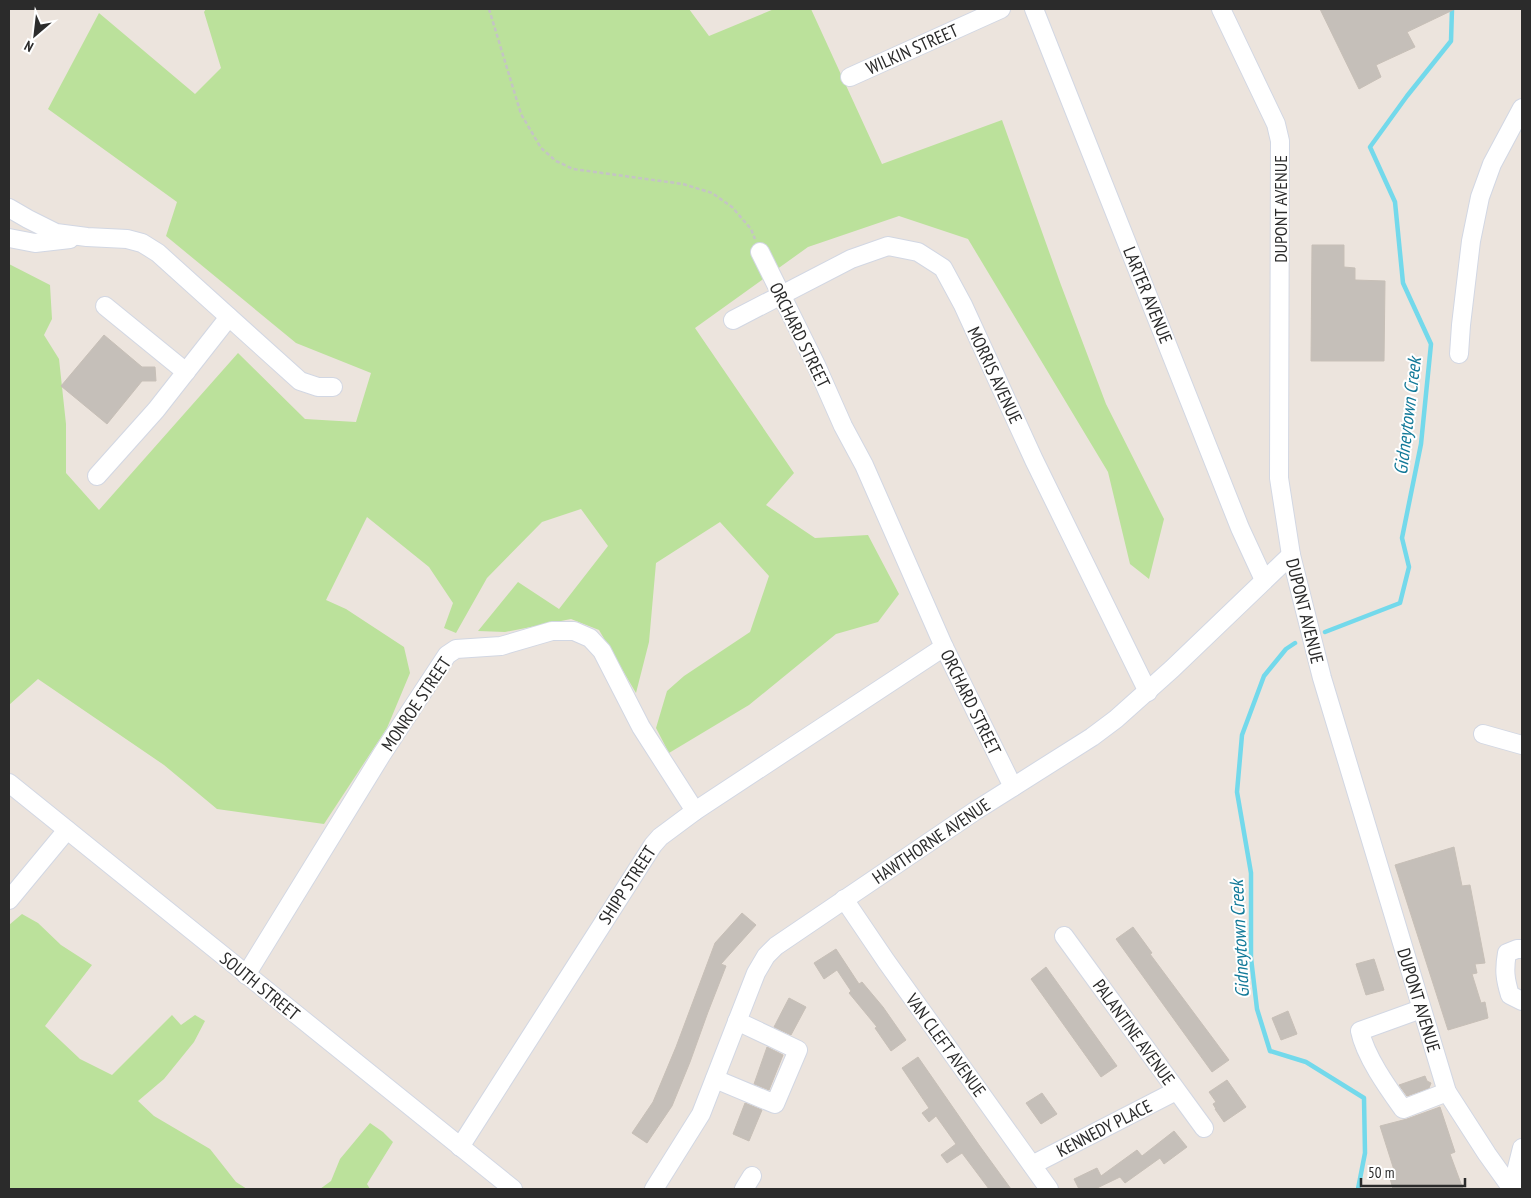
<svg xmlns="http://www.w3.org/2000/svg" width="1531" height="1198" viewBox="0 0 1531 1198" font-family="'PT Sans Narrow',sans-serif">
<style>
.green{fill:#bbe19b}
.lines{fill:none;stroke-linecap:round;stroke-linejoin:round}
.stream{stroke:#73d9eb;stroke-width:4.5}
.building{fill:#c5bfb9;stroke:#c7bfb7}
.minor-casing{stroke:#d2d7e3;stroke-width:20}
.path{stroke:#c4c4c4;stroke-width:2.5;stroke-dasharray:4 2.5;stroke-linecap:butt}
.minor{stroke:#fff;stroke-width:18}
.labels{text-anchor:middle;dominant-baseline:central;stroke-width:4;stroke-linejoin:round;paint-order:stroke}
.street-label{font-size:18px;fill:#2b2b2b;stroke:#fff}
.water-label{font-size:19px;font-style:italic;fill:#127998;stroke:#fff}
</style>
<rect width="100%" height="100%" fill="#ece4dd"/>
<g class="green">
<path d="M206,9H689L709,36L774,9H811L882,164L1002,120L1061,285L1106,404L1164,519L1149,579L1130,564L1108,472L968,239L899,216L808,247L695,328L794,473L766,505L815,538L868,535L899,594L878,622L836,634L749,705L669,753L656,728L667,691L684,676L750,632L769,576L720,522L656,563L649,642L636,693L599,630L571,619L505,632L478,631L518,582L559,609L608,546L581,509L542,522L487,578L456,633L444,628L453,603L429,567L367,517L326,600L346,609L404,647L410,673L387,728L324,824L217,809L164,765L38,679L9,705V264L50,285L52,319L44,335L59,359L66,424V473L99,510L238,353L305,419L356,422L371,373L296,343L166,236L177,202L48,109L99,13L195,94L221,68L204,12Z"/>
<path d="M22,914L38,923L61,945L92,965L45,1026L80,1059L112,1075L172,1015L181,1025L195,1015L205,1021L194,1042L164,1079L138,1101L154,1116L210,1149L236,1182L247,1189H9V925Z"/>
<path d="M370,1123L383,1132L393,1142L367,1184L370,1189H320L331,1181L340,1159Z"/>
</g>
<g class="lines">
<g class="stream">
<path d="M1325,632L1400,603L1409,567L1402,538L1421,444L1431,344L1403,283L1395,202L1370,147L1407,96L1451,41L1452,9"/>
<path d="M1295,643L1286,649L1264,676L1242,735L1237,792L1251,873V958L1257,1009L1270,1051L1306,1062L1364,1098L1365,1153L1358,1189"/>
</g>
</g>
<g class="building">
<path d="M1320,9H1455L1407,32L1415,47L1376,65L1381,77L1359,89Z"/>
<path d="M1312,245H1344V267L1355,268V280L1385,281L1384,361H1311Z"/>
<path d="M104,335L142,367H155L156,381H142L107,424L61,386Z"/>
<path d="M1454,847L1462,886L1470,885L1485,963L1475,964L1477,973L1472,974L1481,1003L1485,1002L1488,1018L1448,1030L1395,865Z"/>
<path d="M742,913L756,925L721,964L726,966L708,1012L690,1062L672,1106L647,1143L632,1133L653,1102L676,1047L715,943Z"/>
<path d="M1133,927L1152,953L1150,954L1229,1060L1212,1072L1116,939Z"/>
<path d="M836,949L859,984L862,982L883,1007L906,1040L891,1051L875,1028L877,1027L849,993L851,991L837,970L824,979L814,963Z"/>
<path d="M1374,959L1384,990L1366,995L1356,964Z"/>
<path d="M1046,967L1117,1066L1101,1077L1031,979Z"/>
<path d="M789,998L806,1007L791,1035L774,1027Z"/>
<path d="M1288,1011L1297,1034L1281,1040L1272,1018Z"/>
<path d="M767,1047L783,1055L769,1090L754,1084Z"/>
<path d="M918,1057L979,1145L1011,1189H989L962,1153L947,1163L941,1155L956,1144L936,1116L929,1122L922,1113L929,1108L902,1068Z"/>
<path d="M1425,1076L1427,1081L1431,1083L1429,1088L1407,1096L1399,1085Z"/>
<path d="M1227,1080L1246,1107L1224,1122L1215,1109H1216L1213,1104L1216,1102L1209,1092Z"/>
<path d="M1042,1093L1057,1114L1041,1124L1026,1103Z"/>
<path d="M745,1103L762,1110L749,1141L733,1134Z"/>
<path d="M1440,1107L1455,1152L1450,1154L1463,1189H1393L1389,1175L1395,1173L1380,1126L1407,1119Z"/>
<path d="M1174,1131L1187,1147L1164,1164L1160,1158L1125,1183L1120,1177L1095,1189H1079L1074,1179L1097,1168L1101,1176L1137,1150L1142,1156Z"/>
</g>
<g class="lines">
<defs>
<g id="minor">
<path d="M1034,9L1240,528L1264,580"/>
<path d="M1221,9L1276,124L1280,141L1279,478L1291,555L1322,678L1447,1092L1487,1154L1512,1189"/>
<path d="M850,77L1001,9"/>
<path d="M9,208L28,219L56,233L87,237L127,239L142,243L158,253L300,381L318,387H333"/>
<path d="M9,238L35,243L70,239"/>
<path d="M760,252L816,365L843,426L864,465L944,647L1013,787"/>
<path d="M105,306L186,372"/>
<path d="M733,320L851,259L888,246L918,252L943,268L963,305L1034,460L1148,692"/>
<path d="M1459,354L1461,325L1471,241L1480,197L1492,164L1522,108"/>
<path d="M97,476L156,410L229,317"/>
<path d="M1483,734L1522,745"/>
<path d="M9,783L513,1189"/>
<path d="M844,899L886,961L1049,1189"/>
<path d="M9,900L67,830"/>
<path d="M1064,936L1204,1128"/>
<path d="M1522,949H1517L1507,953C1504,970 1505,979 1510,995L1522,1001"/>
<path d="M246,975L382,754L447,655L456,649L501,646L552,631H574L590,638L602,651L641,727L695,811"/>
<path d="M1421,1009L1360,1031C1365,1056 1388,1088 1403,1109L1447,1092"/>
<path d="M715,1079L775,1104L798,1050L737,1021"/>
<path d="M460,1147L653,845L660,837L695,811L944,647"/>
<path d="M1032,1165L1176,1091"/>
<path d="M654,1189L701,1114L756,973L766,956L776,946L975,811L1092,737L1116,719L1172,669L1291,555"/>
<path d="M744,1189L752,1176"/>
<path d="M1514,1189L1517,1168L1522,1148"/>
</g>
</defs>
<use href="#minor" class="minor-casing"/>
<path class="path" d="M489,9L521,114L541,148L556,161L573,169L683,184L712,193L732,207L751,229L755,239"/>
<use href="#minor" class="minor"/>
</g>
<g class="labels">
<g class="street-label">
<text transform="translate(912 49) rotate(-24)">WILKIN STREET</text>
<text transform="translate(1280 209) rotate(-90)">DUPONT AVENUE</text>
<text transform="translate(1148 295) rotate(68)">LARTER AVENUE</text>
<text transform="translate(800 335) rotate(64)">ORCHARD STREET</text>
<text transform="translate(995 375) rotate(65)">MORRIS AVENUE</text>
<text transform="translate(1305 611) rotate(76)">DUPONT AVENUE</text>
<text transform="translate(971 702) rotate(64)">ORCHARD STREET</text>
<text transform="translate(416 704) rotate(-56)">MONROE STREET</text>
<text transform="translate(931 841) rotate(-34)">HAWTHORNE AVENUE</text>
<text transform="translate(627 885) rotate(-57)">SHIPP STREET</text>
<text transform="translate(260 986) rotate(39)">SOUTH STREET</text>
<text transform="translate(1419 1000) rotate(73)">DUPONT AVENUE</text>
<text transform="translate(1134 1032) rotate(54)">PALANTINE AVENUE</text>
<text transform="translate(946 1045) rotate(54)">VAN CLEFT AVENUE</text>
<text transform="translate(1104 1128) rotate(-27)">KENNEDY PLACE</text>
</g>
<g class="water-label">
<text transform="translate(1407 416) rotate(-83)">Gidneytown Creek</text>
<text transform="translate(1239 939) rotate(-93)">Gidneytown Creek</text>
</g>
</g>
<rect width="1531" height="1198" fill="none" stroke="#2b2b2b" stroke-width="20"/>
<g transform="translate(35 35) rotate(208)" stroke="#ffffff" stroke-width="4" paint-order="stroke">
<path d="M0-4L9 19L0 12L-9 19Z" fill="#2b2b2b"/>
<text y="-8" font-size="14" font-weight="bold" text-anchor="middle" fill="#2b2b2b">N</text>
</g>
<path d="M1361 1178v8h104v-8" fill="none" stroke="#2b2b2b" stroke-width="2.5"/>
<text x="1368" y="1178" font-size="15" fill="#2b2b2b" stroke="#ffffff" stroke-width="4" paint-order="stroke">50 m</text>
</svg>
